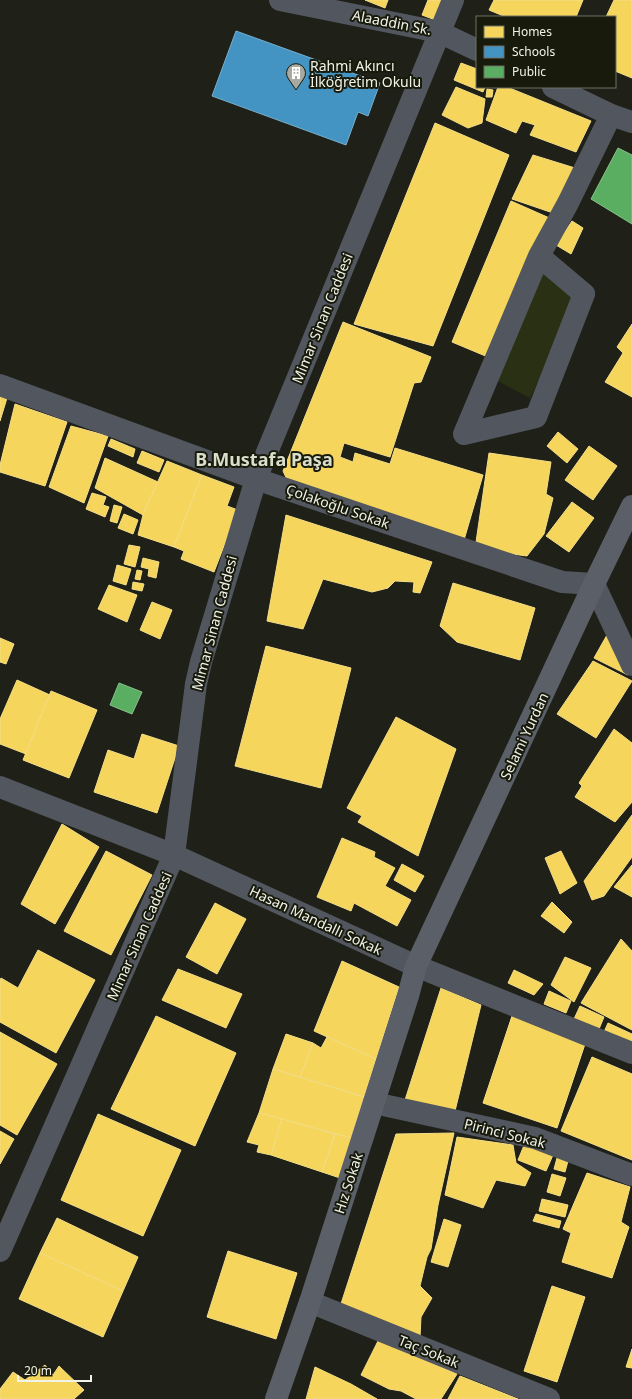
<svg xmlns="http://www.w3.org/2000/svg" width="632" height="1399" viewBox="0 0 632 1399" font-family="'Noto Sans',sans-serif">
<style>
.green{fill:#2a3013}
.homes{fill:#f6d55c;stroke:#f4de86}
.schools{fill:#4393c3;stroke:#77b0ce}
.public{fill:#5aae61;stroke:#87c38a}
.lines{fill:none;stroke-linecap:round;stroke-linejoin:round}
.minor{stroke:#52565e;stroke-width:22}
.major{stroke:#5a5f68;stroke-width:22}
.labels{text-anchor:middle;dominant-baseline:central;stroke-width:4;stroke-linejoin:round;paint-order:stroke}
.street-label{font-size:14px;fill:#f1f3e9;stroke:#181b0c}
.poi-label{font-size:14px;fill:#f1f3e9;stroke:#181b0c;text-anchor:start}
.district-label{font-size:18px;font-weight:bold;fill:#dadfcb;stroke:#181b0c}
</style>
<rect width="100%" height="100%" fill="#1f2018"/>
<path class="green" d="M544,270L577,300L530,398L494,379Z"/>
<g class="homes">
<path d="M365,0H388L385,8Z"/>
<path d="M428,0H446L438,21L422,15Z"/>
<path d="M494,0H583L576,17H506L489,10Z"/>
<path d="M614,0H632V78L615,71V17H606Z"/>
<path d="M461,63L477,69V87H485L483,92L454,80Z"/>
<path d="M456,87L485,99L482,123L468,128L442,115Z"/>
<path d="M498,87H507L591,121L576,152L530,135L535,125L522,121L516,133L486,120Z"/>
<path d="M487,89L493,90L492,97H486Z"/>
<path d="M435,123L509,155L433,346L354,324Z"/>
<path d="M533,155L575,168L559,215L512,199Z"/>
<path d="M511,201L554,220L495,360L452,342Z"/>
<path d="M572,221L583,228L571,254L556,245Z"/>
<path d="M343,322L431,357L421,382L414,383L390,457L344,443L340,457L353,462L355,453L390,464L395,448L483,475L464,540L290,486L283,471Z"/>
<path d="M632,324V397L605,382L623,353L617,347Z"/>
<path d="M0,396L7,398L0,421Z"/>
<path d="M15,404L67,422L45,486L0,472V465Z"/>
<path d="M71,426L108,436L84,503L49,487Z"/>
<path d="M558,432L578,449L567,463L547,446Z"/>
<path d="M111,439L135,449L133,457L108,446Z"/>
<path d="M589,446L617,466L593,500L565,480Z"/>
<path d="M142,451L164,460L159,472L137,463Z"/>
<path d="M489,453L551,462L546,494L553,498L544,534L527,556L475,549Z"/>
<path d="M105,458L158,482L143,515L95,488Z"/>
<path d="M167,461L202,475L174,547L138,535L143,515Z"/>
<path d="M202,475L234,487L227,506L238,510L214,572L181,559L184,551L174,547Z"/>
<path d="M92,493L106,497L103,505L109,507L105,517L86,509Z"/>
<path d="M572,502L594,518L569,552L546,536Z"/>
<path d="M114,505L122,507L117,523L110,521Z"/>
<path d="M124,514L138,520L133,534L118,528Z"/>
<path d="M286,515L432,562L420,593L413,592L414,582L395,581L388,588L372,592L323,579L303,629L267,621Z"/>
<path d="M129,545L140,547L135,567L124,564Z"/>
<path d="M143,558L159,562L156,578L148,576L149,569L141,567Z"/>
<path d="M117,565L131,569L126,585L113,581Z"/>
<path d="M137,570L142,571L140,580L135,579Z"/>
<path d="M133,582L144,584L142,591L132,589Z"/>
<path d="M453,583L535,608L520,660L457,642L440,626Z"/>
<path d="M109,585L137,595L127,622L98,609Z"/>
<path d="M152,602L172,610L160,639L140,630Z"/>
<path d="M612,626L628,675L594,658Z"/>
<path d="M0,638L14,644L6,664L0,662Z"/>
<path d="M266,646L351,668L321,788L235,766Z"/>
<path d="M593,661L632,681L596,738L557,714Z"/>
<path d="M17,680L50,695L26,754L0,744V719Z"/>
<path d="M51,691L97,710L69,778L23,760Z"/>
<path d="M396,717L456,749L418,856L358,822L362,816L347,808Z"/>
<path d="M614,729L632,743V802L615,822L575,797L582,786L579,783Z"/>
<path d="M142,734L179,746L157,813L94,792L108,750L134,759Z"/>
<path d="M632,815V857L604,896L592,900L584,881Z"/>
<path d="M62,824L99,847L55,924L21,904Z"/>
<path d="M342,838L375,852L374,857L395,868L385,886L411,900L397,926L354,903L351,911L317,897Z"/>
<path d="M106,851L152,875L111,955L64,931Z"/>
<path d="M561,851L577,883L560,894L545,858Z"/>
<path d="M402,864L424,876L415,892L394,880Z"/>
<path d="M632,865V897L614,887Z"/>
<path d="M552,902L572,922L564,933L541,916Z"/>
<path d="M215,903L246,919L217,974L186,957Z"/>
<path d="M621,939L632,951V1030L581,1003Z"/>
<path d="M38,950L95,980L56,1053L0,1022V980L1,978L18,988Z"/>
<path d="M565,957L591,968L574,1002L551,985Z"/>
<path d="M342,961L399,987L376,1059L314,1031Z"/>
<path d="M178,969L242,994L226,1028L162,1000Z"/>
<path d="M514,970L543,984L534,995L508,983Z"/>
<path d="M441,988L481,1005L454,1115L405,1100Z"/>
<path d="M549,991L571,1001L566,1013L544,1004Z"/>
<path d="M580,1006L604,1017L599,1029L574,1019Z"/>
<path d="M156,1016L236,1053L195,1146L111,1109Z"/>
<path d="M512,1016L586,1041L557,1128L483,1103Z"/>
<path d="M608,1023L632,1034V1042L604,1032Z"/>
<path d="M0,1032L57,1064L17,1135L0,1125Z"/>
<path d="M286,1034L313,1043L300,1077L273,1069Z"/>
<path d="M327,1037L376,1059L364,1097L300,1077L313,1043L321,1048Z"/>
<path d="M592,1057L632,1074V1160L561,1131Z"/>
<path d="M273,1069L364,1097L351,1138L259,1113Z"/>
<path d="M259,1113L282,1119L271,1155L257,1152L259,1145L247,1142Z"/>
<path d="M98,1114L181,1150L143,1236L61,1200Z"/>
<path d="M282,1119L335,1134L322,1172L271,1155Z"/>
<path d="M0,1131L14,1139L0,1164Z"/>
<path d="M454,1133L438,1205L431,1249L427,1257L420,1286L432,1298L421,1317L420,1337L339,1310L396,1134Z"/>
<path d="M335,1134L356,1139L343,1179L322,1172Z"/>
<path d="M457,1137L513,1145L516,1163L531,1173L525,1186L496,1180L483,1208L445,1195Z"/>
<path d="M525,1143L553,1155L546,1171L518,1160Z"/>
<path d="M557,1158L568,1161L565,1172L554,1169Z"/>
<path d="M587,1173L630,1187L621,1222L629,1227L612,1278L562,1262L571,1233L563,1229Z"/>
<path d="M552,1174L566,1178L560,1196L547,1192Z"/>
<path d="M542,1199L568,1205L565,1217L539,1211Z"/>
<path d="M536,1214L561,1221L559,1228L533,1221Z"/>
<path d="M57,1218L138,1257L123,1291L40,1253Z"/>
<path d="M444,1219L461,1225L448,1267L431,1262Z"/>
<path d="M228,1251L297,1273L276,1339L207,1317Z"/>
<path d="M40,1253L123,1291L103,1337L19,1299Z"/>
<path d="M552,1286L585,1297L557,1382L524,1371Z"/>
<path d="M379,1339L457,1374L441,1399H416L401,1391L389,1389L361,1375Z"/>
<path d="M632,1349V1368L626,1367Z"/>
<path d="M45,1365L53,1375L59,1366L84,1390L74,1399H0V1389L13,1372L25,1380Z"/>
<path d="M315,1367L351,1384L377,1399H306Z"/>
<path d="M460,1376L518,1399H448Z"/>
</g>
<path class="schools" d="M236,31L380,83L368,116L358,112L346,145L212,96Z"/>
<g class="public">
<path d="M618,148L632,155V224L591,199Z"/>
<path d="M119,683L142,692L132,714L110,705Z"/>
</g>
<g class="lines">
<g class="minor">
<path d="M280,0L439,32L477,50"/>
<path d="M553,87L611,115L632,122"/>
<path d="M539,256L464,434L536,417L584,294L539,256L568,203L611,115"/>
<path d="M0,385L256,479L562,582L594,584L632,665"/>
<path d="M0,787L174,855L416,966L632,1053"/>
<path d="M374,1103L535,1138L632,1175"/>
<path d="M0,1251L174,855L196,684L201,662L256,479L453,0"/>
<path d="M310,1302L549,1399"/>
</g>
<path class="major" d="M276,1399L310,1302L408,996L416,966L594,584L632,506"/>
</g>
<defs>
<symbol id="building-pin" viewBox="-11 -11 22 30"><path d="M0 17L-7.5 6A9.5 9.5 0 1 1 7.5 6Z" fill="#a8a9a0" stroke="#181b0c"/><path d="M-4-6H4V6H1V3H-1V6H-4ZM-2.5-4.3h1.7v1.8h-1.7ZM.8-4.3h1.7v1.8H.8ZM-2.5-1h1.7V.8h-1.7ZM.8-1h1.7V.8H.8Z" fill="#fff"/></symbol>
</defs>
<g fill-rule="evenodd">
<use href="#building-pin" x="285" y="62" width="22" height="30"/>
</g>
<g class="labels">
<g class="street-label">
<text transform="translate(392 22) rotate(11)">Alaaddin Sk.</text>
<text transform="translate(322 318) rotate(-68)">Mimar Sinan Caddesi</text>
<text transform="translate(338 506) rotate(19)">Çolakoğlu Sokak</text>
<text transform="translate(214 623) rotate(-75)">Mimar Sinan Caddesi</text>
<text transform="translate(524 736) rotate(-65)">Selami Yurdan</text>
<text transform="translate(316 920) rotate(25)">Hasan Mandallı Sokak</text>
<text transform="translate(139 936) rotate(-66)">Mimar Sinan Caddesi</text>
<text transform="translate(505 1133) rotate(14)">Pirinci Sokak</text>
<text transform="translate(348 1183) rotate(-72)">Hız Sokak</text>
<text transform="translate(429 1351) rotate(22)">Taç Sokak</text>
</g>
<g class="poi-label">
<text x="310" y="65">Rahmi Akıncı<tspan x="310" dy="16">İlköğretim Okulu</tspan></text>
</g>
<g class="district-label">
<text x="264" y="459">B.Mustafa Paşa</text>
</g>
</g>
<rect x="476" y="16" width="140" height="72" fill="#181b0c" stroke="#6f7164"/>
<rect x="484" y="26" width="20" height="12" fill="#f6d55c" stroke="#6f7164"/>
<text x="512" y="36" font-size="12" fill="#f1f3e9">Homes</text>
<rect x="484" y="46" width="20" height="12" fill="#4393c3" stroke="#6f7164"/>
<text x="512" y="56" font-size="12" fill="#f1f3e9">Schools</text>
<rect x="484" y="66" width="20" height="12" fill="#5aae61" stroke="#6f7164"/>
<text x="512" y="76" font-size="12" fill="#f1f3e9">Public</text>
<path d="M18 1375v6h73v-6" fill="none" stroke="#f1f3e9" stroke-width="2"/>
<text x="24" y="1375" font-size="12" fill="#f1f3e9" stroke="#181b0c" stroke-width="3" paint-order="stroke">20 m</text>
</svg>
